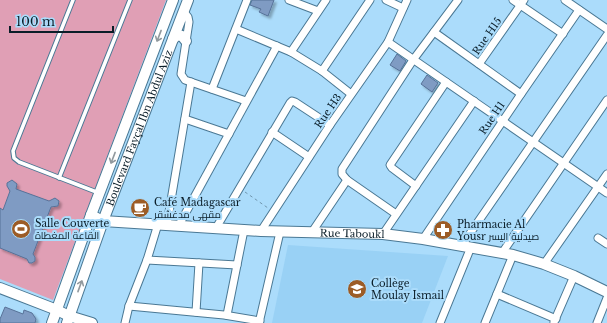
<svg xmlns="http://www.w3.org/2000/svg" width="607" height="323" viewBox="0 0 607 323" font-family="'Libre Baskerville',Cairo,serif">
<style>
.built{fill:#99d1f5}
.green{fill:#e09fb5}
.building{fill:#7f9bc3;stroke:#577298;filter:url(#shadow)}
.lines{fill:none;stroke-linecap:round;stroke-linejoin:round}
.lane-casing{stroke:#4a7894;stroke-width:5.5}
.street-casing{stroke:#4a7894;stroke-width:9}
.secondary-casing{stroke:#4a7894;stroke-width:12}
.path{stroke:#7197af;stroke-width:1;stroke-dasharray:3 3;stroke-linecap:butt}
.lane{stroke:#fff;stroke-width:3.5}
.street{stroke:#fff;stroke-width:7}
.secondary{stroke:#fff;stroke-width:10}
.oneway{stroke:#91999e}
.labels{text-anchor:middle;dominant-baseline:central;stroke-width:4;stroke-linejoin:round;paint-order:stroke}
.street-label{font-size:10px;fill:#0a1d28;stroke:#abdcfb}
.poi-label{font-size:10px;fill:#0a1d28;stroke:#abdcfb;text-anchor:start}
</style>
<defs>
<filter id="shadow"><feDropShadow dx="2.5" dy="2.5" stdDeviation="1" flood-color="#0004"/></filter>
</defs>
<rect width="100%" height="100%" fill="#abdcfb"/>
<path class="built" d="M288,245L448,256L422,323H272Z"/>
<path class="green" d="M0,0H166L53,300L0,279Z"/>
<g class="building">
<path d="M252,0H274L268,16L259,12L261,9L250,5Z"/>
<path d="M397,54L406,61L400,71L390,65Z"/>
<path d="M427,75L438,83L432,92L421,84Z"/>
<path d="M12,180L17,184L16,189L49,201L55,198L59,201L58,206L51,207L33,254L35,257V261L32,263H29L27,259L0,248V208L3,210L10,191L7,186V183Z"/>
<path d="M5,307L23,314L24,310L32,313L36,319L35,323H0V319Z"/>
</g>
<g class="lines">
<defs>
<g id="lane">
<path d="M73,0L13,151L14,158L19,162L99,193"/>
<path d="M59,178L130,0"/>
</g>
<g id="street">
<path d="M289,0L318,11"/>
<path d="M386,0L403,8"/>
<path d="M513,0L563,34"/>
<path d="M565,0L607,29"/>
<path d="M184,12L188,17L189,22L181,74L185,80L246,101"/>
<path d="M236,29L291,52L322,71L351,94"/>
<path d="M434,32L521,94"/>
<path d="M388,42L607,193"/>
<path d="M291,52L326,0"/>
<path d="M479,64L524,0"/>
<path d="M322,71L370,0"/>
<path d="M212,89L247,0"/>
<path d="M185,119L229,134"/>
<path d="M272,132L309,157"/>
<path d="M416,186L392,168L390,165L446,82"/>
<path d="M396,214L347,180L342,174V169L413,60L458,0"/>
<path d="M167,224L191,82"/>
<path d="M179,225L277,46"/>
<path d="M216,228L290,103L292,101L295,102L330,125"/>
<path d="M261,231L330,125L388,42L407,0"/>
<path d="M312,232L347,180"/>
<path d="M383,234L474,101"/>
<path d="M598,238L607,244"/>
<path d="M423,239L521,94L579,10"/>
<path d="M462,245L607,35"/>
<path d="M502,253L607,100"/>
<path d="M147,260L237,265"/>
<path d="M544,264L607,174"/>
<path d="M497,294L556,319"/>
<path d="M129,306L224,315L260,321"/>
<path d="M196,312L199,263"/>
<path d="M227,315L244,230"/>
<path d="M554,322L574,276"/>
<path d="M125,323L129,306L147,260L158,224"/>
<path d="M259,323L280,232"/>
<path d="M440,323L471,247"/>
<path d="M485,323L513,255"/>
<path d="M597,323L607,298"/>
</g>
<g id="secondary">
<path d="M173,39L177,35L182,36L186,41"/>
<path id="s1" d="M91,215L103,221L261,231L383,234L423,239L513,255L544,264L574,276L607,292"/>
<path d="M0,288L57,310L69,316L92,323"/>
<path d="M52,323L91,215L173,0"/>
<path id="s2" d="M67,323L103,221L188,0"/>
</g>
</defs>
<use href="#lane" class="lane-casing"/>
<use href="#street" class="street-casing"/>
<use href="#secondary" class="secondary-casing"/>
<path class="path" d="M245,192L268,208"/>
<use href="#lane" class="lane"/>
<use href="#street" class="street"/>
<use href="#secondary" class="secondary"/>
</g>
<defs><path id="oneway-shaft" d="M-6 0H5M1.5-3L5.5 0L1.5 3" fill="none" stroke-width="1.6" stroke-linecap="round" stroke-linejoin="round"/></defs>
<g class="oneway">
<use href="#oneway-shaft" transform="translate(159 36) rotate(111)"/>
<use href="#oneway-shaft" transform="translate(113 158) rotate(111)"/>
<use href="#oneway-shaft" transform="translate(80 286) rotate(-70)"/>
</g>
<defs>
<symbol id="cafe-disc" viewBox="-11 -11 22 22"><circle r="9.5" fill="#9c5c26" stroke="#abdcfb"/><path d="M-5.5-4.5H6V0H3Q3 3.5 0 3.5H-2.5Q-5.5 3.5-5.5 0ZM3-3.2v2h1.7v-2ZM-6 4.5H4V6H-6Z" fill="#fff"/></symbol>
<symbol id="stadium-disc" viewBox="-11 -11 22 22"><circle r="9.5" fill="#9c5c26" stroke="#abdcfb"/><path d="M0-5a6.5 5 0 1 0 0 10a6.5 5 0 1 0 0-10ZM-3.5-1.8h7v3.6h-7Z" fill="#fff"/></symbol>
<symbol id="pharmacy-disc" viewBox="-11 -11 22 22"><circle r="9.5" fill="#9c5c26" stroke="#abdcfb"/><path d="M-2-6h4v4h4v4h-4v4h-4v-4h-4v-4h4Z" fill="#fff"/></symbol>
<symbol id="school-disc" viewBox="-11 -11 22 22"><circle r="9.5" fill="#9c5c26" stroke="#abdcfb"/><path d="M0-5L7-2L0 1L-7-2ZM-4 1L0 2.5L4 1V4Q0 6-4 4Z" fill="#fff"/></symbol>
</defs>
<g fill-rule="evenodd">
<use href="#cafe-disc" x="129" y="197" width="22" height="22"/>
<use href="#stadium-disc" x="10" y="218" width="22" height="22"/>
<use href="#pharmacy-disc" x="432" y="219" width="22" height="22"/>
<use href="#school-disc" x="346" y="278" width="22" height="22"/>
</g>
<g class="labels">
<g class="street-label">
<text transform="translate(487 36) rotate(-55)">Rue H15</text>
<text transform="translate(328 111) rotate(-56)">Rue H3</text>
<text transform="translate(492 118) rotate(-56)">Rue H1</text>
<text stroke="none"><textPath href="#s2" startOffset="208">Boulevard Fayçal Ibn Abdul Aziz</textPath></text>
<text stroke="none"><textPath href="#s1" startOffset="263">Rue Taboukl</textPath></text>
</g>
<g class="poi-label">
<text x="154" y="202">Café Madagascar<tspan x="154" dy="12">مقهى مدغشقر</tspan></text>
<text x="35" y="223">Salle Couverte<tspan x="35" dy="12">القاعة المغطاة</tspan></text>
<text x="457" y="224">Pharmacie Al<tspan x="457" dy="12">Yousr صيدلية اليسر</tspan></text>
<text x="371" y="283">Collège<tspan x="371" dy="12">Moulay Ismail</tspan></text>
</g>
</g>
<path d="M10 26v6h103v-6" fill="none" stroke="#0a1d28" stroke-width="2"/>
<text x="16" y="26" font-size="12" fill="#0a1d28" stroke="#abdcfb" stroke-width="3" paint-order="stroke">100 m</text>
</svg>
